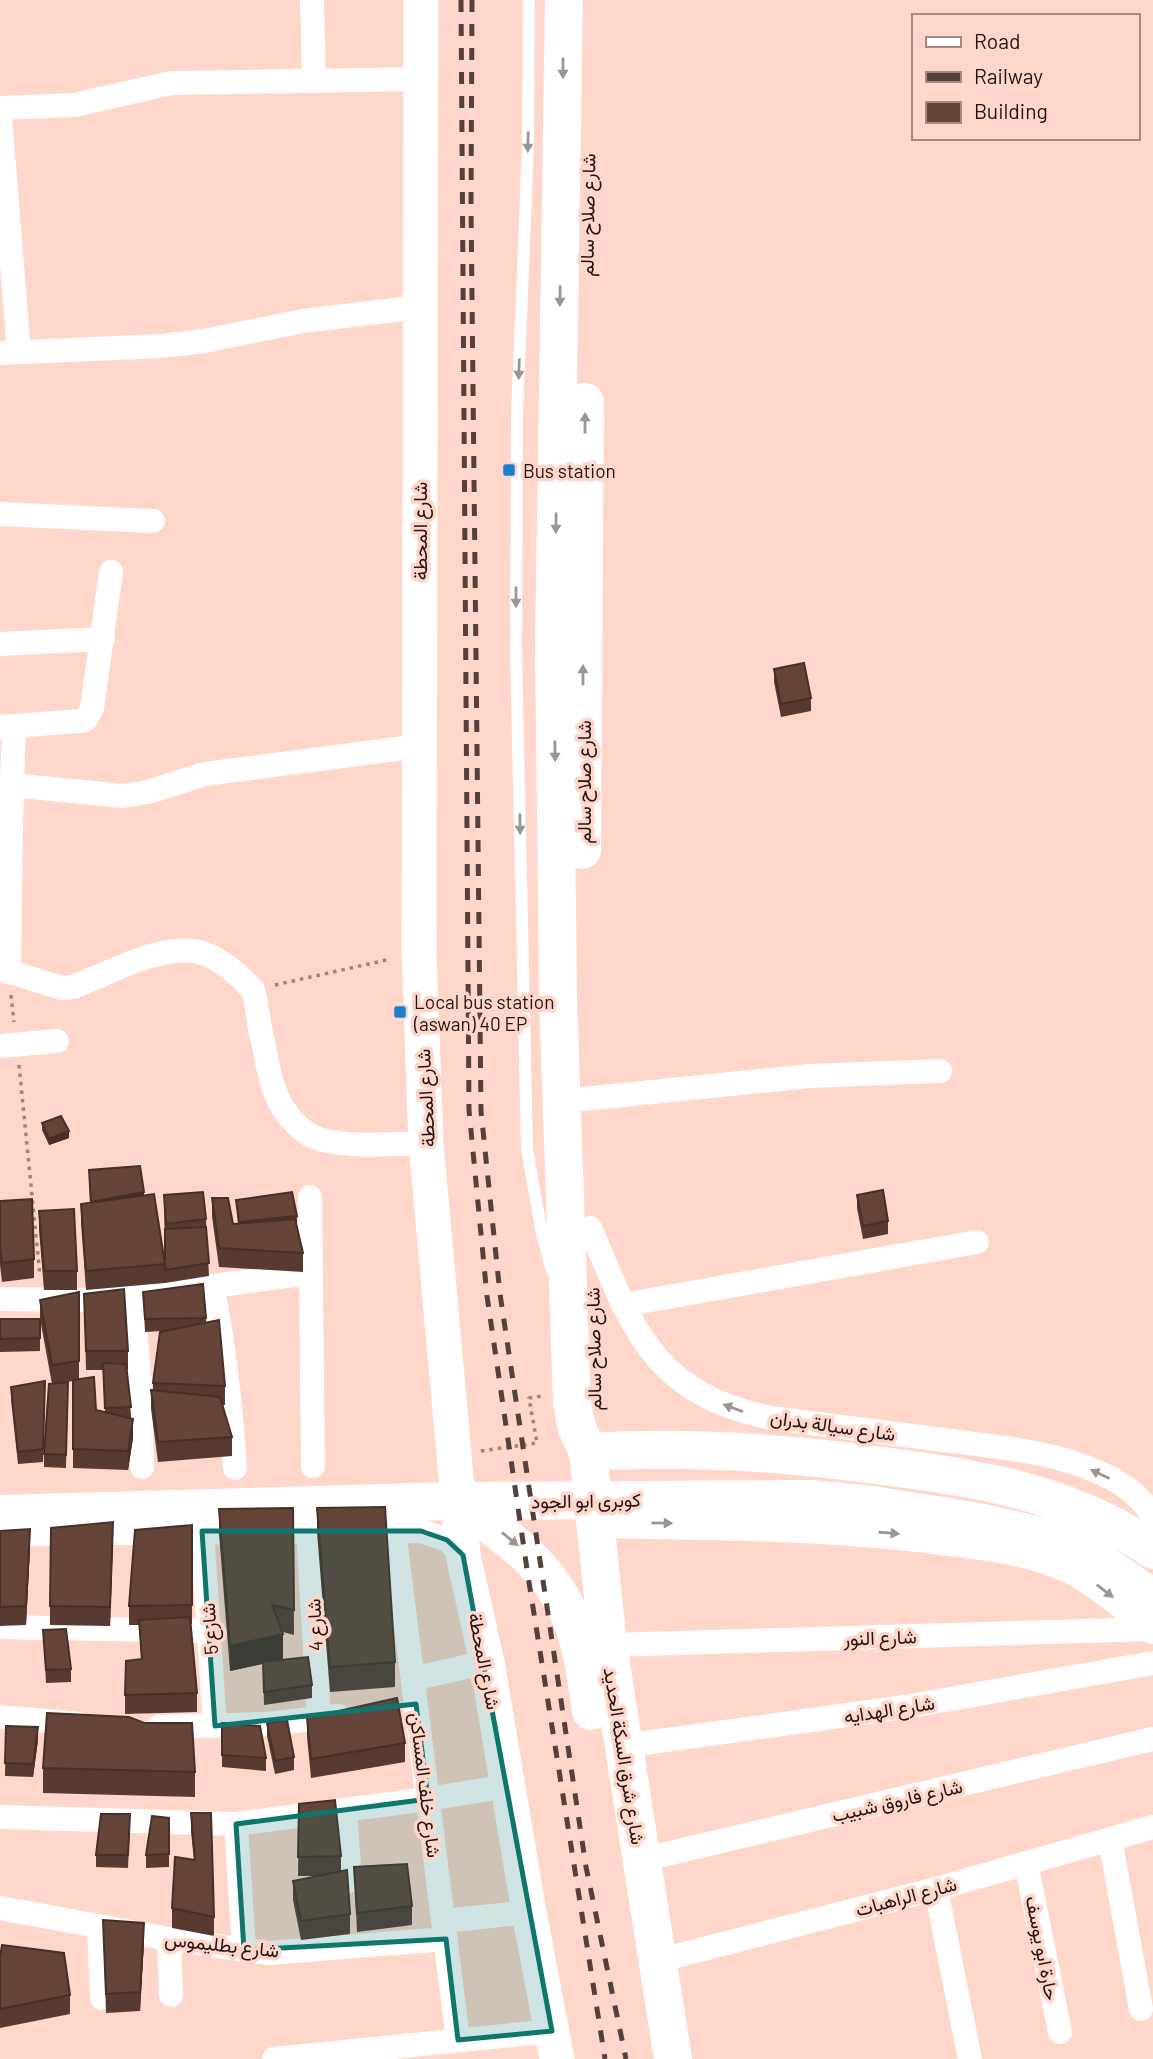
<svg xmlns="http://www.w3.org/2000/svg" width="1153" height="2059" viewBox="0 0 1153 2059" font-family="Barlow,Vazirmatn,sans-serif">
<style>
.lines{fill:none;stroke-linecap:round;stroke-linejoin:round}
.path{stroke:#a1837b;stroke-width:3.5;stroke-dasharray:3.5 5;stroke-linecap:butt}
.service{stroke:#fff;stroke-width:12}
.minor{stroke:#fff;stroke-width:24}
.tertiary{stroke:#fff;stroke-width:32}
.secondary{stroke:#fff;stroke-width:35}
.primary{stroke:#fff;stroke-width:38}
.rail{stroke:#55413b;stroke-width:5;stroke-dasharray:12 12;stroke-linecap:butt}
.wall{fill:#573a32}
.shaded-wall{fill:#473029}
.building{fill:#65443a;stroke:#473029;stroke-width:2}
.oneway{fill:#9c9593}
.marked{fill:#0f766e;fill-opacity:0.2;stroke:#0f766e;stroke-width:5;stroke-linejoin:round}
.poi-dot{fill:#1a80cb;stroke:#ffd6ca;stroke-width:2.5}
.labels{text-anchor:middle;dominant-baseline:central;stroke-width:7;stroke-linejoin:round;paint-order:stroke}
.street-label{font-size:19px;fill:#221410;stroke:#ffd6ca}
.poi-label{font-size:19px;fill:#221410;stroke:#ffd6ca;text-anchor:start}
</style>
<rect width="100%" height="100%" fill="#ffd6ca"/>
<g class="lines">
<g class="path">
<path d="M275,985L391,959"/>
<path d="M11,995L14,1022"/>
<path d="M19,1065L40,1276"/>
<path d="M481,1451L537,1443L529,1398L542,1396"/>
</g>
<path class="service" d="M529,0L528,147L517,415L516,650L527,1149L542,1234L552,1271"/>
<g class="minor">
<path d="M312,0L314,80"/>
<path d="M0,108L74,105L171,83L420,79"/>
<path d="M0,116L19,352"/>
<path d="M0,353L162,346L204,341L303,321L419,307"/>
<path d="M0,514L153,521"/>
<path d="M0,644L103,639"/>
<path d="M0,727L81,721L86,719L92,708L111,572"/>
<path d="M12,785L14,726"/>
<path d="M0,834L11,833L12,785L123,796L148,792L205,774L420,746"/>
<path d="M0,969L62,988L73,987C108,974 161,943 199,952C219,957 239,975 253,990C258,1006 258,1025 263,1042C267,1061 270,1082 278,1099C284,1112 297,1128 310,1135C334,1149 398,1144 426,1143"/>
<path d="M9,972L11,833"/>
<path d="M0,1046L57,1041"/>
<path d="M584,1099L810,1076L940,1071"/>
<path d="M310,1197L313,1466"/>
<path d="M590,1228C633,1329 652,1393 771,1418C826,1425 881,1432 936,1439C997,1447 1065,1451 1118,1482C1132,1490 1144,1503 1153,1515"/>
<path d="M212,1286C225,1347 231,1407 235,1468"/>
<path d="M132,1297L140,1384L142,1467"/>
<path d="M0,1299L80,1300L132,1297L309,1273"/>
<path d="M623,1305L977,1242"/>
<path d="M308,1530L319,1719"/>
<path d="M394,1530L458,2040"/>
<path d="M202,1531L215,1726"/>
<path d="M0,1534L421,1531L447,1540L463,1555"/>
<path d="M0,1627L209,1631"/>
<path d="M608,1645L1153,1629"/>
<path d="M413,1679L487,1662"/>
<path d="M0,1717L79,1724"/>
<path d="M158,1727L267,1724L338,1716"/>
<path d="M623,1746L905,1707L1153,1663"/>
<path d="M345,1810L350,1881"/>
<path d="M0,1817L236,1824L428,1799L508,1786"/>
<path d="M236,1824L244,1950"/>
<path d="M1110,1839L1141,2009"/>
<path d="M641,1860L1153,1739"/>
<path d="M1026,1863L1060,2032"/>
<path d="M936,1889L970,2059"/>
<path d="M0,1908L169,1939L268,1953L446,1939"/>
<path d="M444,1921L529,1912"/>
<path d="M99,1926L102,1998"/>
<path d="M169,1939L171,1995"/>
<path d="M657,1961L936,1889L1153,1827"/>
<path d="M274,2059L552,2031"/>
</g>
<path class="tertiary" d="M594,1522C707,1524 820,1524 933,1538C978,1543 1025,1548 1067,1566C1099,1581 1126,1607 1153,1628"/>
<path class="secondary" d="M421,0L419,953L426,1143L463,1555L487,1662L529,1912L557,2059"/>
<g class="primary">
<path d="M564,0L554,645L558,996L572,1403L577,1428L588,1452L608,1645L673,2059"/>
<path d="M582,850L585,402"/>
<path d="M588,1452C683,1446 780,1452 875,1465C973,1477 1071,1492 1153,1550"/>
<path d="M454,1501C506,1535 556,1568 576,1632C584,1657 587,1684 591,1711"/>
<path d="M0,1514L454,1501L810,1499L873,1505L979,1522L1045,1537L1067,1544L1092,1556L1153,1598"/>
</g>
<g class="rail">
<path d="M461,0L469,1110L487,1296L528,1576L605,2059"/>
<path d="M472,0L471,206L481,1111L500,1294L586,1867L626,2059"/>
</g>
</g>
<g class="wall">
<path d="M774,669L811,698V711L781,717L774,682Z"/>
<path d="M42,1123L69,1138L49,1145L42,1130Z"/>
<path d="M89,1170L144,1195L165,1263L164,1195L206,1219L209,1276L165,1283V1281V1283L86,1290L81,1223V1204L90,1202Z"/>
<path d="M857,1195L888,1221V1234L863,1239L857,1208Z"/>
<path d="M212,1198L233,1224H238L236,1200L297,1216V1228L303,1253V1272L219,1267L212,1217Z"/>
<path d="M0,1201L34,1259V1278L2,1282L0,1265Z"/>
<path d="M39,1211L77,1271V1290H44L39,1230Z"/>
<path d="M79,1292V1379L96,1410L105,1412L103,1370H86L84,1294L128,1351V1370H127L133,1438L128,1470L73,1468V1381L61,1383L68,1395L66,1468L44,1467V1454L52,1384L40,1319V1300Z"/>
<path d="M143,1292L206,1318V1323L225,1386V1405H223L232,1437V1456L158,1462L151,1409V1390L153,1391V1383L162,1331L145,1332Z"/>
<path d="M0,1319H40V1351L0,1352Z"/>
<path d="M45,1381L43,1462L18,1464L11,1400V1387Z"/>
<path d="M293,1508L294,1635L283,1632V1659L277,1660L312,1685V1698L264,1705L263,1664L230,1671L219,1534V1509Z"/>
<path d="M317,1508L395,1662V1687L330,1692L317,1533Z"/>
<path d="M192,1525V1624H191L197,1693V1712L125,1714V1695L141,1659L139,1625H129V1606Z"/>
<path d="M0,1531L30,1548L26,1625L0,1626Z"/>
<path d="M113,1541L110,1626L50,1625V1606Z"/>
<path d="M43,1630L71,1669V1682L46,1683Z"/>
<path d="M307,1718L405,1743V1762L311,1778L307,1737Z"/>
<path d="M222,1723L266,1758V1771L222,1767Z"/>
<path d="M267,1723L294,1757V1770L275,1774L267,1736Z"/>
<path d="M6,1726L38,1740L33,1777L5,1776Z"/>
<path d="M43,1768L195,1772V1797L43,1793Z"/>
<path d="M299,1804L341,1856V1871L350,1914V1934L301,1940L293,1900V1881L320,1876H298Z"/>
<path d="M191,1813L214,1917V1936L172,1928V1908L194,1860L191,1832Z"/>
<path d="M169,1818V1867L146,1868V1855Z"/>
<path d="M130,1827L128,1868L96,1867V1855Z"/>
<path d="M354,1867L412,1906V1925L357,1932Z"/>
<path d="M103,1920L144,1942L140,2011L106,2013Z"/>
<path d="M0,1957L70,1995V2014L0,2028Z"/>
</g>
<g class="shaded-wall">
<path d="M69,1131V1138L49,1145V1139Z"/>
<path d="M144,1192V1204L91,1203Z"/>
<path d="M133,1419V1438L128,1470V1451Z"/>
<path d="M113,1522V1541L110,1626V1607Z"/>
<path d="M30,1529V1548L26,1625V1606Z"/>
<path d="M283,1634V1659L230,1671V1646Z"/>
<path d="M38,1727V1740L33,1777V1764Z"/>
<path d="M144,1923V1942L140,2011V1992Z"/>
</g>
<g class="building">
<path d="M804,663L811,698L781,704L774,669Z"/>
<path d="M61,1116L69,1131L49,1139L42,1123Z"/>
<path d="M140,1166L144,1192L91,1202L89,1170Z"/>
<path d="M883,1190L888,1221L863,1226L857,1195Z"/>
<path d="M203,1192L206,1219L166,1224L164,1195Z"/>
<path d="M292,1192L297,1216L239,1222L236,1200Z"/>
<path d="M154,1194L165,1264L86,1271L81,1204Z"/>
<path d="M212,1198H228L233,1224L295,1219L303,1253L219,1248Z"/>
<path d="M32,1199L34,1259L2,1263L0,1246V1201Z"/>
<path d="M74,1209L77,1271H44L39,1211Z"/>
<path d="M206,1227L209,1263L165,1270V1229Z"/>
<path d="M203,1284L206,1318L145,1319L143,1292Z"/>
<path d="M124,1289L128,1351H86L84,1294Z"/>
<path d="M79,1292V1361L52,1365L40,1300Z"/>
<path d="M0,1319H40V1338L0,1339Z"/>
<path d="M219,1320L225,1386L153,1383L160,1332Z"/>
<path d="M103,1363L126,1364L131,1407L105,1408Z"/>
<path d="M94,1377L96,1410L133,1419L128,1451L73,1449V1380Z"/>
<path d="M45,1381L43,1449L18,1452L11,1387Z"/>
<path d="M68,1382L66,1455L44,1454L49,1384Z"/>
<path d="M151,1390L220,1397L232,1437L158,1442Z"/>
<path d="M385,1507L395,1662L330,1667L317,1508Z"/>
<path d="M293,1508L294,1610L272,1605L283,1634L230,1646L219,1509Z"/>
<path d="M113,1522L110,1607L50,1606L51,1528Z"/>
<path d="M192,1525V1605L129,1606L135,1530Z"/>
<path d="M30,1529L26,1606L0,1607V1531Z"/>
<path d="M190,1617L197,1693L125,1695L126,1661L142,1659L139,1620Z"/>
<path d="M66,1629L71,1669L46,1670L43,1630Z"/>
<path d="M308,1657L312,1685L264,1692L263,1662Z"/>
<path d="M397,1698L405,1743L311,1759L307,1718Z"/>
<path d="M47,1713L129,1717L144,1723H192L195,1772L43,1768Z"/>
<path d="M287,1720L294,1757L275,1761L267,1723Z"/>
<path d="M222,1723L260,1726L266,1758L222,1755Z"/>
<path d="M6,1726L38,1727L33,1764L5,1763Z"/>
<path d="M335,1800L341,1856L298,1857L299,1804Z"/>
<path d="M191,1813H211L214,1917L172,1908L175,1857L195,1860Z"/>
<path d="M101,1814H130L128,1855H96Z"/>
<path d="M152,1816L169,1818V1854L146,1855Z"/>
<path d="M407,1864L412,1906L357,1913L354,1867Z"/>
<path d="M347,1870L350,1914L301,1921L293,1881Z"/>
<path d="M103,1920L144,1923L140,1992L106,1994Z"/>
<path d="M2,1945L64,1953L70,1995L0,2009V1957Z"/>
</g>
<defs><path id="oneway-solid" d="M-6-.8H1V-3.2L6.5 0L1 3.2V.8H-6Z" transform="scale(1.75)"/></defs>
<g class="oneway">
<use href="#oneway-solid" transform="translate(563 68) rotate(90)"/>
<use href="#oneway-solid" transform="translate(528 142) rotate(91)"/>
<use href="#oneway-solid" transform="translate(560 296) rotate(91)"/>
<use href="#oneway-solid" transform="translate(519 369) rotate(92)"/>
<use href="#oneway-solid" transform="translate(585 423) rotate(-90)"/>
<use href="#oneway-solid" transform="translate(556 523) rotate(91)"/>
<use href="#oneway-solid" transform="translate(516 597) rotate(90)"/>
<use href="#oneway-solid" transform="translate(583 675) rotate(-90)"/>
<use href="#oneway-solid" transform="translate(555 751) rotate(89)"/>
<use href="#oneway-solid" transform="translate(520 824) rotate(89)"/>
<use href="#oneway-solid" transform="translate(733 1408) rotate(-160)"/>
<use href="#oneway-solid" transform="translate(1100 1474) rotate(-155)"/>
<use href="#oneway-solid" transform="translate(662 1523) rotate(1)"/>
<use href="#oneway-solid" transform="translate(889 1533) rotate(5)"/>
<use href="#oneway-solid" transform="translate(510 1539) rotate(39)"/>
<use href="#oneway-solid" transform="translate(1105 1591) rotate(38)"/>
</g>
<path class="marked" d="M202,1531H421L447,1540L463,1555L552,2031L458,2040L446,1939L244,1950L236,1824L428,1799L416,1704L215,1726Z"/>
<g class="poi-dot">
<rect x="502" y="463" width="14" height="14" rx="3.5"/>
<rect x="393" y="1005" width="14" height="14" rx="3.5"/>
</g>
<g class="labels">
<g class="street-label">
<text transform="translate(587 215) rotate(-89)">شارع صلاح سالم</text>
<text transform="translate(419 531) rotate(-90)">شارع المحطة</text>
<text transform="translate(583 782) rotate(-90)">شارع صلاح سالم</text>
<text transform="translate(425 1098) rotate(-93)">شارع المحطة</text>
<text transform="translate(593 1349) rotate(-91)">شارع صلاح سالم</text>
<text transform="translate(833 1425) rotate(8)">شارع سيالة بدران</text>
<text transform="translate(586 1500) rotate(-1)">كوبرى ابو الجود</text>
<text transform="translate(314 1625) rotate(-93)">شارع 4</text>
<text transform="translate(209 1629) rotate(-94)">شارع 5</text>
<text transform="translate(880 1637) rotate(-2)">شارع النور</text>
<text transform="translate(485 1661) rotate(79)">شارع المحطة</text>
<text transform="translate(889 1709) rotate(-9)">شارع الهدايه</text>
<text transform="translate(625 1756) rotate(81)">شارع شرق السكة الحديد</text>
<text transform="translate(426 1785) rotate(83)">شارع خلف المساكن</text>
<text transform="translate(897 1800) rotate(-13)">شارع فاروق شبيب</text>
<text transform="translate(906 1896) rotate(-15)">شارع الراهبات</text>
<text transform="translate(222 1944) rotate(6)">شارع بطليموس</text>
<text transform="translate(1043 1948) rotate(79)">حارة ابو يوسف</text>
</g>
<g class="poi-label">
<text x="523" y="470">Bus station</text>
<text x="414" y="1001">Local bus station<tspan x="414" dy="22">(aswan) 40 EP</tspan></text>
</g>
</g>
<rect x="912" y="14" width="228" height="126" fill="#ffd6ca" stroke="#a78880" stroke-width="2"/>
<rect x="926" y="37" width="35" height="10" fill="#ffffff" stroke="#a78880" stroke-width="2"/>
<text x="974" y="49" font-size="21" fill="#221410">Road</text>
<rect x="926" y="72" width="35" height="10" fill="#55413b" stroke="#a78880" stroke-width="2"/>
<text x="974" y="84" font-size="21" fill="#221410">Railway</text>
<rect x="926" y="102" width="35" height="21" fill="#65443a" stroke="#a78880" stroke-width="2"/>
<text x="974" y="119" font-size="21" fill="#221410">Building</text>
</svg>
